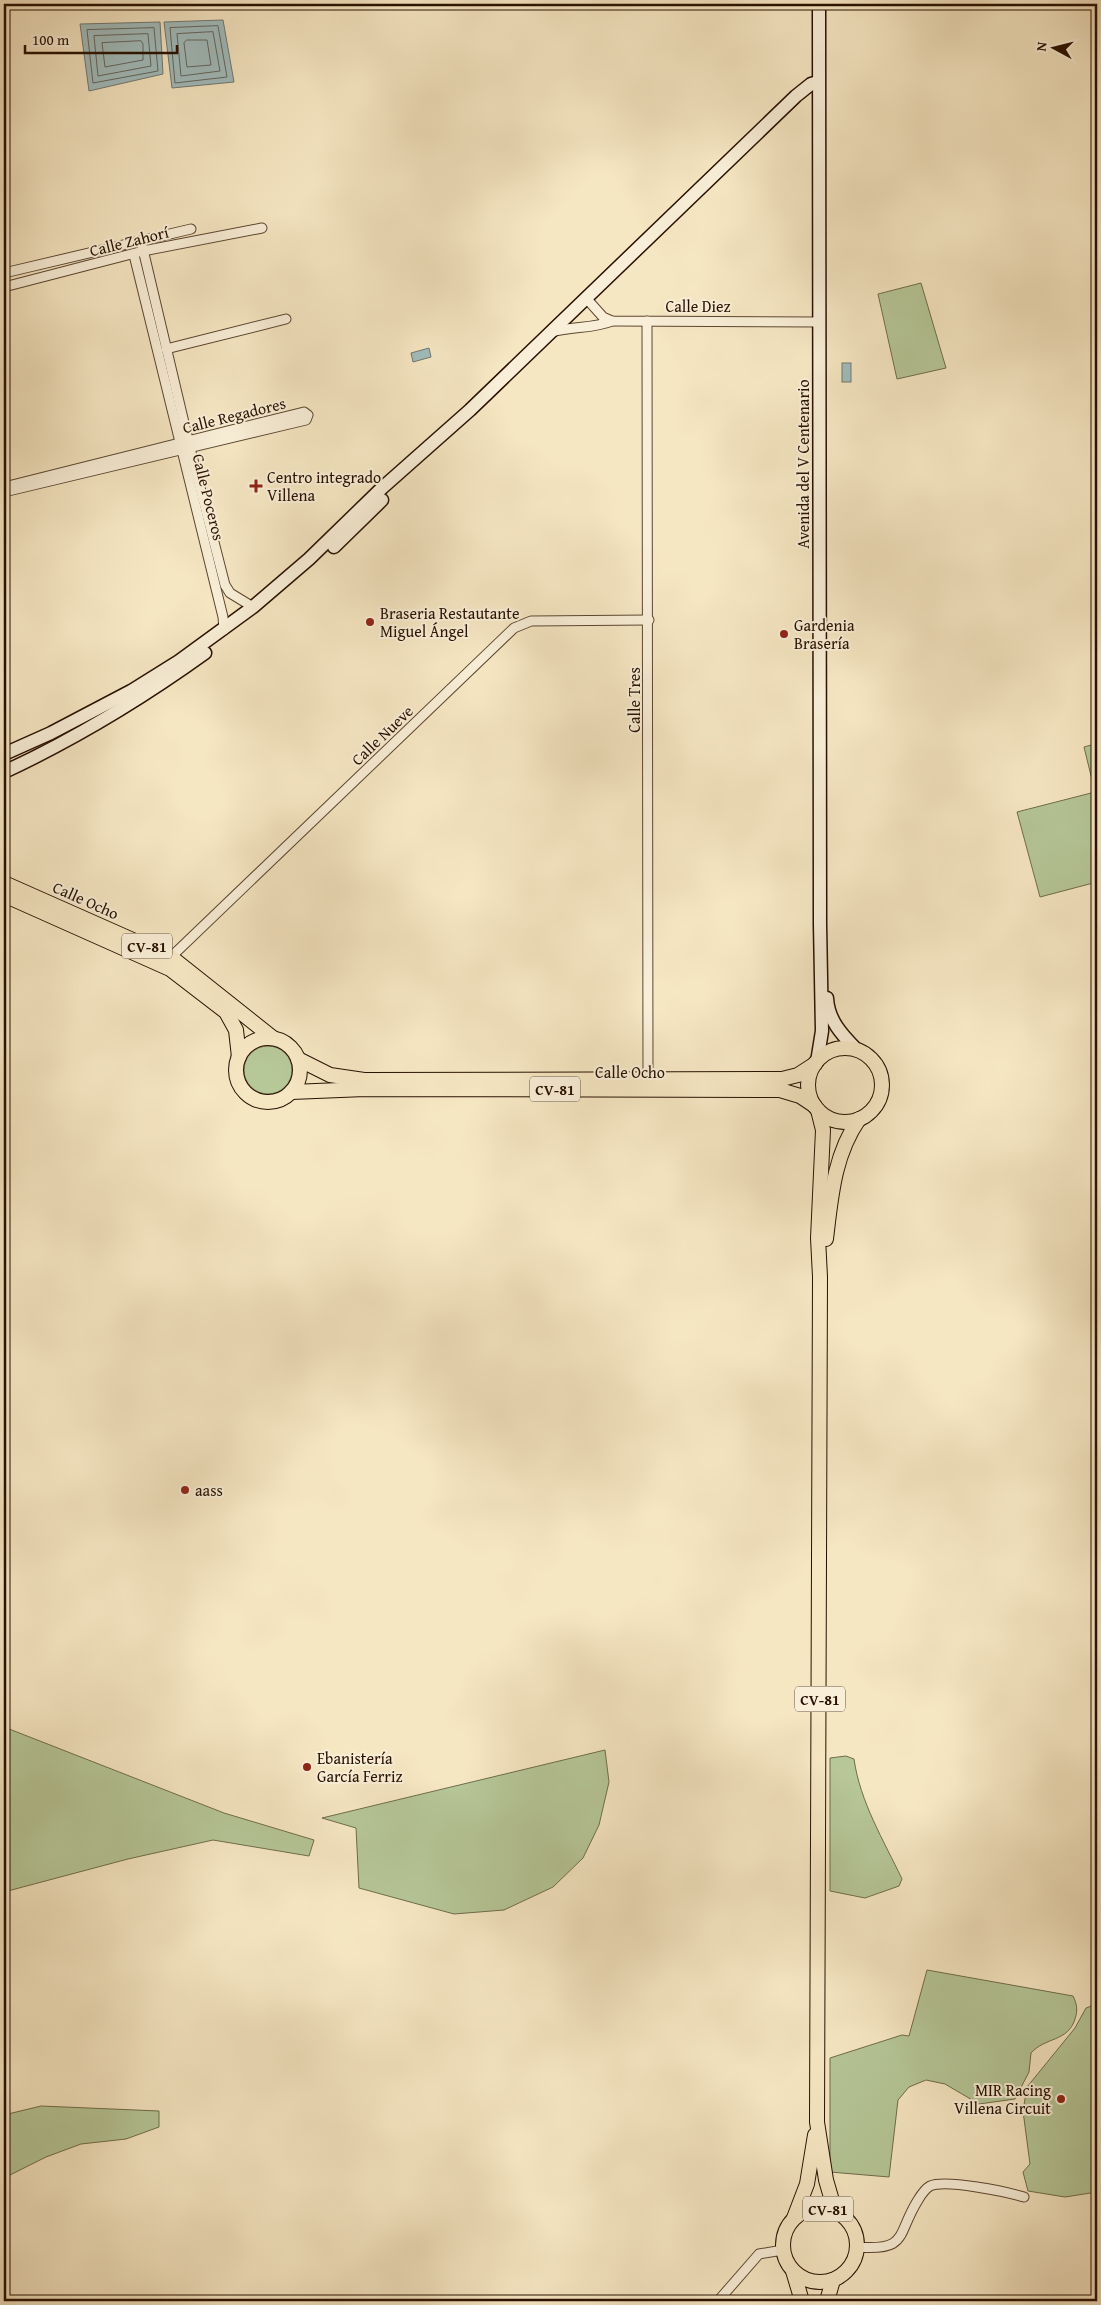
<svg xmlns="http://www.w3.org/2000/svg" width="1101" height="2305" viewBox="0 0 1101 2305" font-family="'Gentium Book Plus',serif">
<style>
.green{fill:#b6c798;stroke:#6f6c4c}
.water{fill:#a1bdbe;stroke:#717872}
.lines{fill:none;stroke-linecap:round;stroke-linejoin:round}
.shore{stroke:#64665f;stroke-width:1}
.street-casing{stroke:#5c4631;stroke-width:11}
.secondary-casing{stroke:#281000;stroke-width:15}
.primary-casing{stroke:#281000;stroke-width:16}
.street{stroke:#f9efd8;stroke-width:9}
.secondary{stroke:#f9efd8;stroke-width:12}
.primary{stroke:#f6e7c3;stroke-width:14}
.poi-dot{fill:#8f2418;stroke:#f9efd8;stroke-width:2}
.labels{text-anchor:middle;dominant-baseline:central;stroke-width:4;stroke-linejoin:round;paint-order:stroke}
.shield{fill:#f9efd8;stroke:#675341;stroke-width:1}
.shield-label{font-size:15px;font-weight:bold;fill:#281000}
.street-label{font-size:16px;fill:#281000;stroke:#f9efd8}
.poi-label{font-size:16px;fill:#281000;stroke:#f9efd8;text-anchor:start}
</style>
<rect width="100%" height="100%" fill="#f6e7c3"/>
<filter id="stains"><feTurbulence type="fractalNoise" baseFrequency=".004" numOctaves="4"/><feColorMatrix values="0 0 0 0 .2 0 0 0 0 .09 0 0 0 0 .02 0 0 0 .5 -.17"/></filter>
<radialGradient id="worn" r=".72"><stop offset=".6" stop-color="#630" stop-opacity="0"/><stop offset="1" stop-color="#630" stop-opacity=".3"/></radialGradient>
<g class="green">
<path d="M921,283L946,368L897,379L878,294Z"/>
<path d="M1095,744L1097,747V882L1040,897L1017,812L1095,792L1084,747Z"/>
<circle cx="268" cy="1070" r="24"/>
<path d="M4,1727L224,1813L314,1840L309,1856L213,1840L128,1859L4,1892Z"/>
<path d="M605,1750L609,1782L599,1825L583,1858L553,1887L504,1910L454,1914L359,1888L356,1828L322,1818Z"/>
<path d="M846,1756L854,1759C860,1802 884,1841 902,1879L899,1886L865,1898L830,1891V1758Z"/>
<path d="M927,1970L1073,1996C1077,2004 1078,2010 1075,2019C1068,2042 1045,2037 1031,2053L1029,2072L1015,2099L979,2104L945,2084L926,2080L909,2087L898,2100L889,2177L830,2172V2058L902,2035L909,2036Z"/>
<path d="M1097,2004V2192L1065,2197L1028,2191L1023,2172L1030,2164L1023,2111L1027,2087L1075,2028L1086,2008Z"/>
<path d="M41,2106L159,2111V2127L126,2139L81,2144L46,2157L4,2178V2115Z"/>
</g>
<g class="water">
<path d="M223,20L234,82L172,88L164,22Z"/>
<path d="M160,22L163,74L89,91L80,24Z"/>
<path d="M429,348L431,357L413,362L411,353Z"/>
<rect x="842" y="363" width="9" height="19"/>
</g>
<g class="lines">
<g class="shore">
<path d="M218,26L227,77L175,83L170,28Z"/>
<path d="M154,28L158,71L93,83L87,30Z"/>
<path d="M213,32L220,71L181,76L177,34Z"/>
<path d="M148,34L151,66L98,76L94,36Z"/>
<path d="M187,40H207L211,65L187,67L184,43Z"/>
<path d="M141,41L143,44V60L105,67L102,43Z"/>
</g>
<defs>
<g id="street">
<path d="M141,241L190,448L225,585L230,593L253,607"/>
<path d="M134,255L223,617L224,630"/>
<path d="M4,273L191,229"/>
<path d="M4,287L143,251L262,228"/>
<path d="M586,298L603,317L612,321L819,322"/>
<path d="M647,321L648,1079"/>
<path d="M552,332C572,326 593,329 612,321"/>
<path d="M166,349L286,319"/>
<path d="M4,487L304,412L308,415L306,420L4,492"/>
<path d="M171,957L514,628L531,621L649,620"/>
<path d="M857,2247C909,2251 896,2235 918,2200C921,2195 925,2189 930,2186C946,2179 1007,2192 1024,2197"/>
<path d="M718,2301L759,2254L783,2250"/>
</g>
<g id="secondary">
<path d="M334,547L382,500"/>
<path d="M4,754L51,733L131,691L179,661L253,607L309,559L382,488L470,410L796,96L811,84L818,82"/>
<path d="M4,772C75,739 141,699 205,653"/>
<path d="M827,998C828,1020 842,1035 857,1050"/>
<path d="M817,1062L822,1031L820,924L819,4"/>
</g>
<g id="primary">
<path d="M4,883L171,957L273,1038"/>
<path d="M4,895L170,969L226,1012L236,1030L239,1057"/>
<circle cx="268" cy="1070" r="32"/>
<circle cx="845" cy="1085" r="37"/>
<path d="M298,1059L330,1075L364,1080L782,1079L798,1075L815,1064"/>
<path d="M291,1092L365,1089L780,1090L800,1096L815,1106"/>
<path d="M818,1110L823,1130L818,1238L820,1277L817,2122L826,2180L835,2211"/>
<path d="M826,1239C831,1197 834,1155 859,1119"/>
<circle cx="820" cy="2245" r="37"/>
<path d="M794,2218L807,2184L815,2135"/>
<path d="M793,2271L802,2301"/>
<path d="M827,2301L833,2280"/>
</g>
</defs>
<use href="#street" class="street-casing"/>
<use href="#secondary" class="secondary-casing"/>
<use href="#primary" class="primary-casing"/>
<use href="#street" class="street"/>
<use href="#secondary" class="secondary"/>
<use href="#primary" class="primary"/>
</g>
<g class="poi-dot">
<path d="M253.5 478.5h5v5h5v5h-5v5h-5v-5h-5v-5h5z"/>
<circle cx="370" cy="622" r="5"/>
<circle cx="784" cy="634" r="5"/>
<circle cx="185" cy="1490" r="5"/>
<circle cx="307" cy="1767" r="5"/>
<circle cx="1061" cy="2099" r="5"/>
</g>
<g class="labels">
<g class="shield">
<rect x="122" y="933.5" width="50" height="25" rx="4"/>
<rect x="530" y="1076.5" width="50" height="25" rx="4"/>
<rect x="795" y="1686.5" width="50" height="25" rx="4"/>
<rect x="803" y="2196.5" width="50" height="25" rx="4"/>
</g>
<g class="shield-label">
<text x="147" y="946">CV-81</text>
<text x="555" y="1089">CV-81</text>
<text x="820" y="1699">CV-81</text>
<text x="828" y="2209">CV-81</text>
</g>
<g class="street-label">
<text transform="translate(129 241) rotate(-14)">Calle Zahorí</text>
<text x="698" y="306">Calle Diez</text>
<text transform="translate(234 415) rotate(-14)">Calle Regadores</text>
<text transform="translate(803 464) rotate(-90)">Avenida del V Centenario</text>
<text transform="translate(209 497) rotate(76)">Calle Poceros</text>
<text transform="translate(634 700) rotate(-90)">Calle Tres</text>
<text transform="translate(382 735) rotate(-44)">Calle Nueve</text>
<text transform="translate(86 900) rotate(24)">Calle Ocho</text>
<text x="630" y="1072">Calle Ocho</text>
</g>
<g class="poi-label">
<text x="267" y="477">Centro integrado<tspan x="267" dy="18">Villena</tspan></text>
<text x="380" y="613">Braseria Restautante<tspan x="380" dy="18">Miguel Ángel</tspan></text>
<text x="794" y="625">Gardenia<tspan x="794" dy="18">Brasería</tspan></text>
<text x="195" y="1490">aass</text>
<text x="317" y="1758">Ebanistería<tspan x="317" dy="18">García Ferriz</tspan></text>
<text x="1051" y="2090" text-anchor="end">MIR Racing<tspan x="1051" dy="18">Villena Circuit</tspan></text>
</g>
</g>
<rect width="1101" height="2305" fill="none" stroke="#f6e7c3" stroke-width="20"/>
<rect x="5" y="5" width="1091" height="2295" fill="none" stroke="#281000" stroke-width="2.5"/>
<rect x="10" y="10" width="1081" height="2285" fill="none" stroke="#281000"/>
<g transform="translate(1054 48) rotate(277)" stroke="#f9efd8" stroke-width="4" paint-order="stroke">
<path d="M0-4L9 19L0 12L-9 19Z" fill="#281000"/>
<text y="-8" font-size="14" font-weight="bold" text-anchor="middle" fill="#281000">N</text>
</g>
<path d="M25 45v8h152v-8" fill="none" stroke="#281000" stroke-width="2.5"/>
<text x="32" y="45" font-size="15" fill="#281000" stroke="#f9efd8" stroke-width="4" paint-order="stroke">100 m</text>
<rect width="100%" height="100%" filter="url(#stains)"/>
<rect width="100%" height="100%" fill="url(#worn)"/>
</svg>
